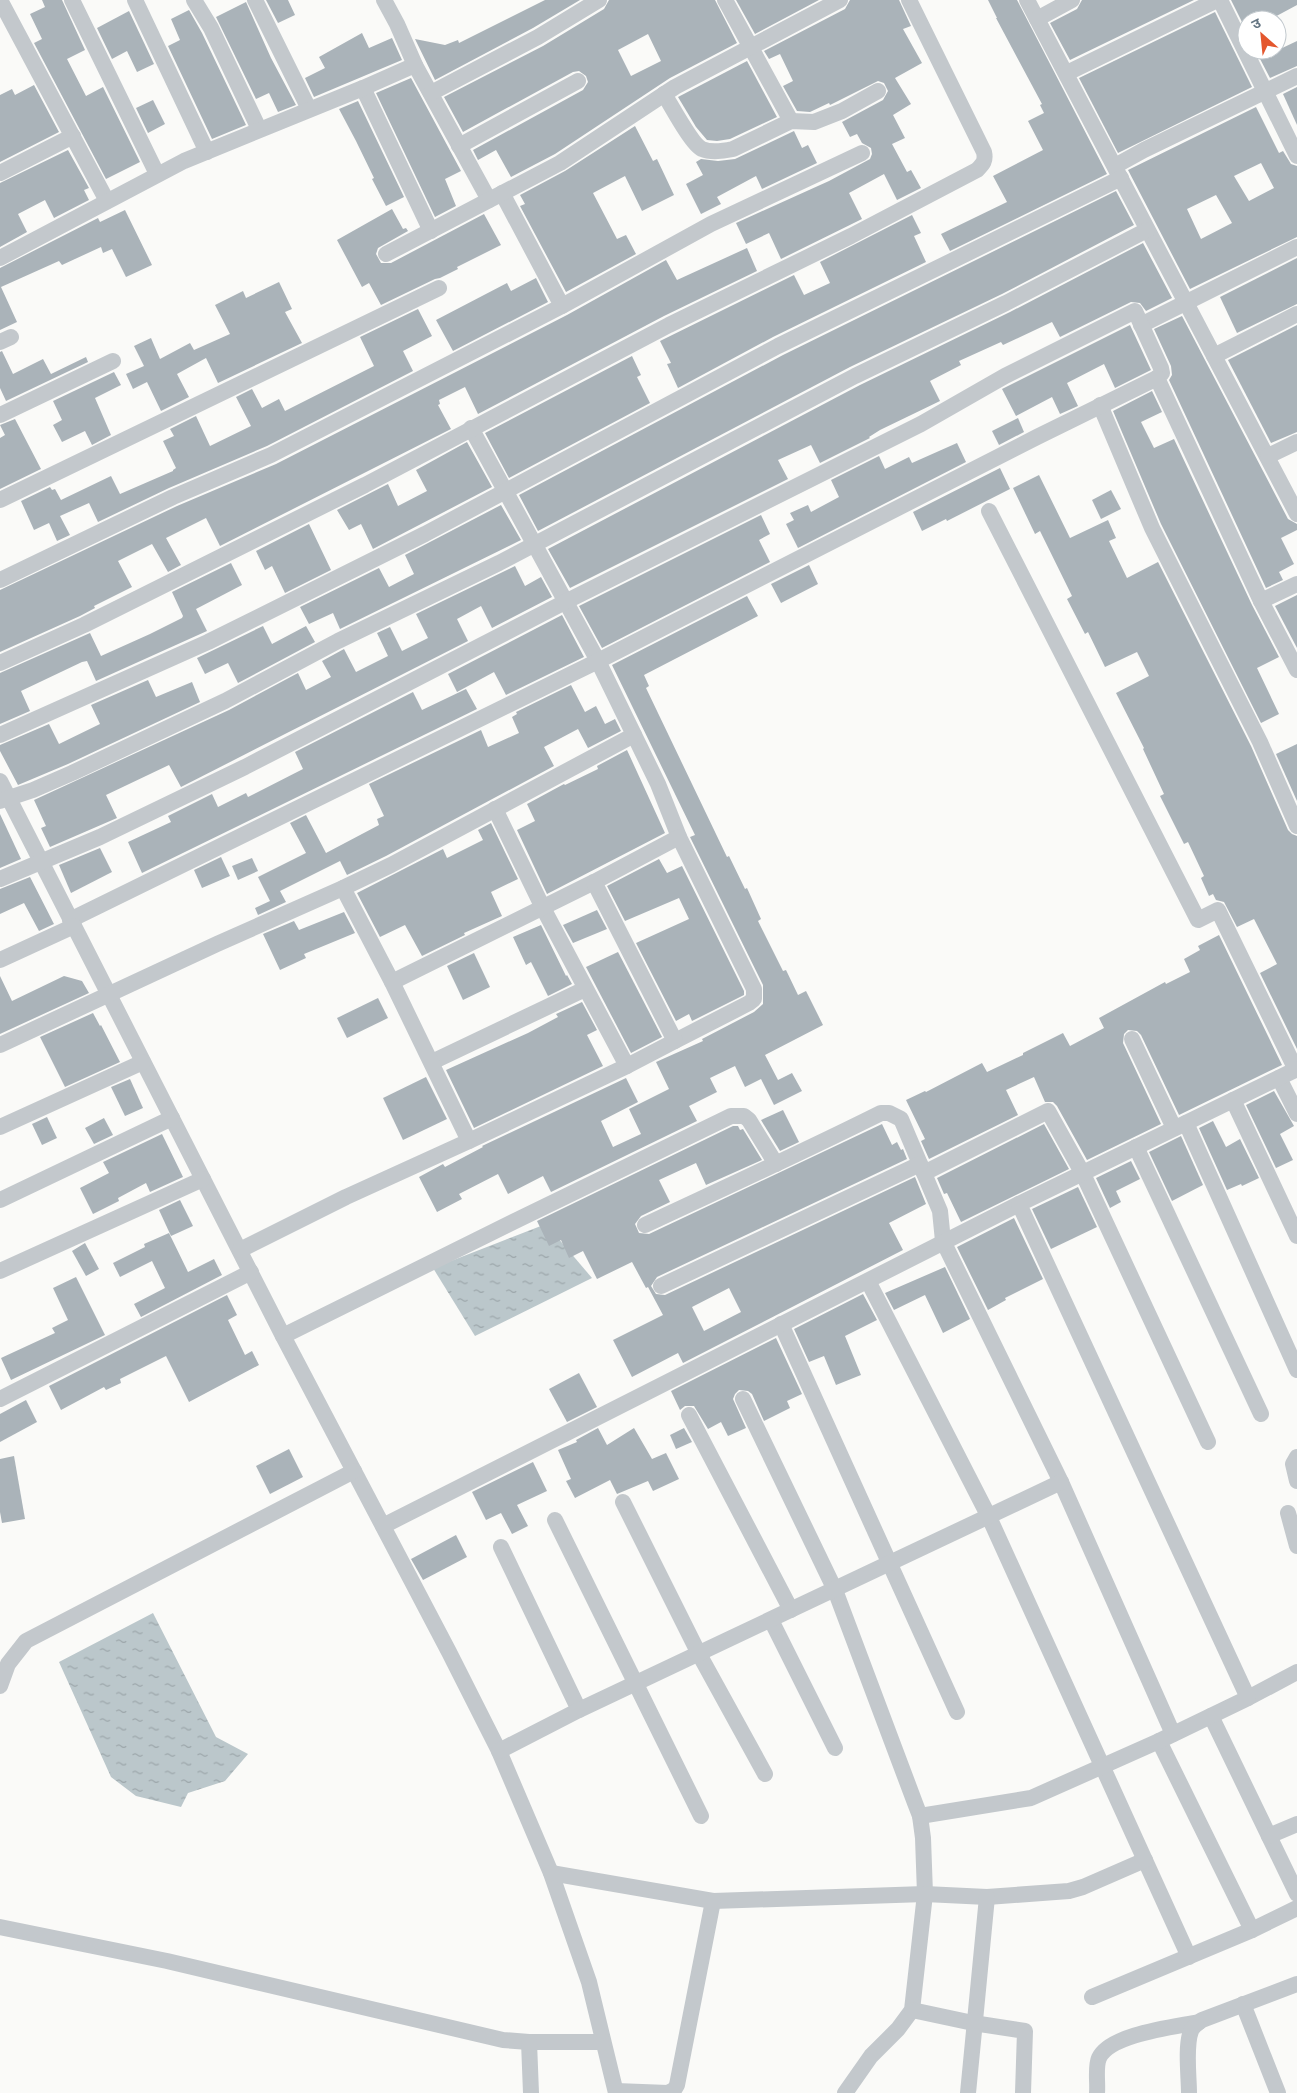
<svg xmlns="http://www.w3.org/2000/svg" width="1297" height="2093" viewBox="0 0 1297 2093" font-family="'PT Sans Narrow','Noto Sans Devanagari',sans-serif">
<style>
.water{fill:url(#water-ripples)}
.building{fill:#aab3b9;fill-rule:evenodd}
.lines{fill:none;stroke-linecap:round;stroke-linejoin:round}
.minor{stroke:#c3c8cc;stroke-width:16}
</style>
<defs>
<pattern id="water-ripples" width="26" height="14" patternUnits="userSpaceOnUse" patternTransform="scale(1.25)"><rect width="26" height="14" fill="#bbc7cb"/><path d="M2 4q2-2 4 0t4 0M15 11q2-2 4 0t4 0" fill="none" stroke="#9ca6aa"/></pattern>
</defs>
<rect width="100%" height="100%" fill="#fafaf8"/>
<g class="water">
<path d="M546,1224L592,1278L475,1336L433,1268Z"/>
<path d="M153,1613L216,1737L248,1754L225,1781L188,1793L181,1807L136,1796L111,1777L59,1662Z"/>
</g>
<g class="building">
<path d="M42,0H62L85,50L67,59L86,96L103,87L140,162L106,179L34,43L42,39L30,14L45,7Z"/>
<path d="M266,0H288L295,15L278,23Z"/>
<path d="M545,0H580L533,28L435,80L415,39L445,45L458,40L459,43Z"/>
<path d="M609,0H715L737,43L670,78L555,154L511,177L496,150L478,160L473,150L583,90L588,82L586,76L579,71L573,72L463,132L444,97L543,46L604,9ZM648,34L661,61L631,76L618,50Z"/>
<path d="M736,0H819L755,34Z"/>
<path d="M850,0H899L911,26L903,29L922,63L895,78L911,104L893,115L905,138L892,144L907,172L911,170L921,188L897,200L884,174L849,193L862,219L781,259L769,233L746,244L736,223L829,181L870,159L872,154L871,148L862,143L857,134L850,137L842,122L883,100L888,91L884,83L878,81L830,105L829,103L810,112L797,111L783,86L793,81L780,54L769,59L764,51L845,9Z"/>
<path d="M988,0H1017L1107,174L950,251L941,234L1007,202L993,176L1043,150L1028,121L1044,113L1040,105L1042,104L996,18H997Z"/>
<path d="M1082,0H1194L1070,60L1050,23L1077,9Z"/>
<path d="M1231,0H1297V5L1269,20H1247V32Z"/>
<path d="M246,2L271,58L296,105L278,112L269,93L256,99L216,17Z"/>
<path d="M189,10L202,33L246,125L212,139L168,46L180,40L171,19Z"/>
<path d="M129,11L154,64L137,72L127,51L112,59L97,28Z"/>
<path d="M1215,12L1252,87L1118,153L1079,78Z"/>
<path d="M362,33L369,48L392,38L402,60L314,97L305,78L325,68L319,57Z"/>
<path d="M1297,41V66L1270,78L1258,55L1269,50H1278Z"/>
<path d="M747,61L777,117L730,139L717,141L707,140L696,127L678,97Z"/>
<path d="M411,78L461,171L445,179L456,206L435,217L376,93Z"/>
<path d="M34,85L59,132L0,162V95L12,89L15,95Z"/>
<path d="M1297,87V125L1283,94Z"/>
<path d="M153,100L165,124L148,133L136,108Z"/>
<path d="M358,101L404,197L386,206L372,179L374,178L356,141L339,109Z"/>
<path d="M1256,107L1279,153L1283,151L1291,164L1297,166V237L1190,289L1128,170ZM1261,163L1274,188L1249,201L1234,176ZM1216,195L1232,223L1201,239L1187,209Z"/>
<path d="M635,126L653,161L657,159L674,195L642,211L625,176L593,193L617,239L626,235L636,254L566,292L520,206L525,204L520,195L565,171Z"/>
<path d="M794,131L802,148L808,145L817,163L762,189L756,176L717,197L721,204L701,214L686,184L703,175L696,162L701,159L718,161L735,159Z"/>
<path d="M68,150L89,188L84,190L89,200L54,218L45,200L18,214L27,232L0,247V183Z"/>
<path d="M1116,191L1134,225L1002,294L850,367L538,531L519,495L783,355Z"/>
<path d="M392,209L403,229L406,228L408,231L378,248L376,254L381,263H391L484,214L501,245L457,267L458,269L440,278L435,279L381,305L369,283L362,287L337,240Z"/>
<path d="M125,210L152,265L126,277L112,249L103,253L101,247L62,265L59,261L1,287L17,322L0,330V268L98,218L100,222Z"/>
<path d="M912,215L921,233L914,236L926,262L773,337L678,388L667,364L671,363L660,341L794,275L804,295L830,283L820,262Z"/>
<path d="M1143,243L1172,298L1146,311L1140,303L1131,302L1060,337L1052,322L1003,345L1001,342L959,361L961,365L930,381L940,401L880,430L869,437L870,438L820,463L811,445L778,460L788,479L570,588L548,549L860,385L1010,312Z"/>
<path d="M747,248L757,271L664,316L478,414L465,387L439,400L440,404L438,405L451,429L220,546L206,518L166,538L181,565L168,572L152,544L118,561L132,587L94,606L95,608L80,616L0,652V590L177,506L276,464L567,315L666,260L677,280Z"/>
<path d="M1297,258V304L1237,333L1220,297Z"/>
<path d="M536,278L548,302L453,351L436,320L507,283L511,291Z"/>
<path d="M279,282L292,309L285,312L302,343L218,383L206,358L177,374L189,397L161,411L147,382L133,389L126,374L144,366L134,346L151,338L160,359L190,343L194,350L230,334L215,305L243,291L246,298Z"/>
<path d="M418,309L432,336L403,351L413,371L267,446L169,488L98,522L89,503L60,516L70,535L57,541L49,523L34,530L21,501L50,487L52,490L55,489L61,500L111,476L120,494L173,471V470L176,468L163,441L174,436L170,429L196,416L210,446L251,426L236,397L252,389L262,408L279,399L285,411L374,366L360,337Z"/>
<path d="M1182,316L1288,519L1297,524V530L1281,538L1294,564L1279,572L1283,580L1266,588L1169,380L1172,375L1171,366L1154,329Z"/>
<path d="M1130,325L1151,370L1115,388L1104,364L1067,383L1078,406L1060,414L1052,397L1016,416L1002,389Z"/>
<path d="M1297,325V432L1271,443L1228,360Z"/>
<path d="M2,351L13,374L43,359L51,374L86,357L88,362L6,401L0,388V352Z"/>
<path d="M632,356L641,375L637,377L650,403L509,478L485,433Z"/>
<path d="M114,372L121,385L95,398L111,435L92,445L85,431L62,442L53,425L62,420L53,401Z"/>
<path d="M1152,391L1162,412L1141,422L1154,448L1174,439L1252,605L1279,657L1257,668L1279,714L1261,723L1161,524L1113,411Z"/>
<path d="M1018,418L1024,432L999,445L992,431Z"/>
<path d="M15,419L41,469L0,489V438L5,435L0,425Z"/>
<path d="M467,442L492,487L373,549L361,524L349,530L337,510L388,484L398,506L427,491L416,470Z"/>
<path d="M957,443L966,462L798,548L786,524L794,520L790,513L808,505L811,512L839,497L831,480L879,456L885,469L909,457L912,463Z"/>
<path d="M1000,468L1010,489L947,521L946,519L922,531L913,512Z"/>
<path d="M1039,475L1070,538L1108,520L1116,538L1109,541L1127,578L1158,562L1251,746L1288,830L1292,834L1297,836V1049L1260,973L1277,964L1254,919L1237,927L1224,902L1216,900L1213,894L1209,896L1201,878L1204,876L1188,842L1184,844L1160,796L1164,794L1143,749L1144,748L1116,693L1149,676L1137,652L1105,667L1088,632L1085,634L1067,599L1072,596L1040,531L1035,534L1013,488Z"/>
<path d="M1111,490L1121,509L1101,519L1092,500Z"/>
<path d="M501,505L521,540L340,629L333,613L309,624L300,607L379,568L389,587L414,574L405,555Z"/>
<path d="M761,515L770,534L759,540L770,562L602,648L579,606Z"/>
<path d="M309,524L331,570L285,593L272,566L265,570L256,551Z"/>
<path d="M231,563L242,585L196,609L207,631L96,681L87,661L82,662L21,691L30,711L0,724V673L90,633L101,656L150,634L182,618L183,616L172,592Z"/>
<path d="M809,565L818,584L781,603L771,584Z"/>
<path d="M515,566L525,586L541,577L552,597L492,628L481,606L457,619L468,641L181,787L169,765L106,795L117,818L50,847L41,828L46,826L34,800L229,710L298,673L306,690L331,677L322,661L344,649L356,672L388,656L377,633L390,627L402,651L428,638L416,614Z"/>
<path d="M1297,595V648L1275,606Z"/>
<path d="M747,596L758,616L644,675L649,686L646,688L727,857L729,856L745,889L747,888L761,919L758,921L783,971L786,970L798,995L806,991L823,1025L765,1055L778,1080L792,1073L802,1091L774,1105L761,1079L745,1087L735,1066L710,1078L717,1092L689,1106L697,1121L551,1192L543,1176L508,1194L498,1174L459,1194L462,1199L437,1212L419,1177L443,1164L445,1167L483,1147L482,1146L626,1078L638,1102L601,1121L613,1147L641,1134L629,1109L669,1089L656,1062L703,1041L702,1039L754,1012L763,1004V985L690,837L695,835L612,665Z"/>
<path d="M562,615L584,657L506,695L494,672L457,692L448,674Z"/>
<path d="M263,626L272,644L306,626L315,642L238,683L228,663L205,674L197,658Z"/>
<path d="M148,680L156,697L192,682L200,702L68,764L18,785L0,751V745L49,724L59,744L100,724L91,705Z"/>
<path d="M571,685L585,712L596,706L605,724L615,719L621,731L588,748L578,729L544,747L554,766L386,856L347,875L340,861L280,891L286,902L258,915L255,908L270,901L258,877L306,853L290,823L306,815L326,853L379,825L377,819L384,816L369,784L481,730L488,747L519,733L512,717L517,714L516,712Z"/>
<path d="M466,689L477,709L142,873L128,842L171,822L168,816L212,794L218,807L246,793L248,797L303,769L295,752L413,692L422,710Z"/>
<path d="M1297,744V801L1276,754Z"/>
<path d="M627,750L665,833L547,894L517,830L535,821L527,804L564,784L565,785L598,769L597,766Z"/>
<path d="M0,814L21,859L0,868Z"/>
<path d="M491,823L518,879L491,892L502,916L464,933L465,935L422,956L405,925L380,937L357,893L443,849L447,858L483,840L478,830Z"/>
<path d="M100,848L112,872L71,893L59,865Z"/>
<path d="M221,857L230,876L202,888L194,870Z"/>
<path d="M252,858L258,871L238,880L232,866Z"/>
<path d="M659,859L667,873L682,866L744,991V995L692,1021L689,1014L676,1021L636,943L689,919L679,898L625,921L607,886Z"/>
<path d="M30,877L54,924L39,931L24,903L0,914V889Z"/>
<path d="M597,910L607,929L573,943L563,925Z"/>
<path d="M344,912L355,933L304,954L306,958L280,970L263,934L294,921L299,930Z"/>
<path d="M541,925L566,976L567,975L572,984L548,996L531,962L526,965L513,937Z"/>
<path d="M1219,935L1282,1065L1179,1115L1141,1035L1137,1031L1128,1030L1124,1034L1123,1043L1161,1124L1087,1160L1057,1106L1053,1102H1045L1034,1077L1006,1090L1018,1115L929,1159L921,1141L925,1139L906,1100L925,1091L926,1092L982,1063L987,1072L1023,1055V1053L1063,1033L1070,1046L1104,1028L1099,1018L1165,982L1166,984L1190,972L1184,959L1200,950L1198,946Z"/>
<path d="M618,952L662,1037L631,1053L586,967Z"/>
<path d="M474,953L490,987L463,1000L447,966Z"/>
<path d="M0,976L12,1001L64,976L82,981L89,993L0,1034Z"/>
<path d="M378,998L388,1018L347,1038L337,1018Z"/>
<path d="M582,1002L597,1030L587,1035L603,1066L474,1128L446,1070L528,1033L558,1017L556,1014Z"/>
<path d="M93,1013L100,1026L101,1025L120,1062L65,1087L40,1037Z"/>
<path d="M426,1077L447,1119L403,1140L383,1098Z"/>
<path d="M130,1079L143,1108L125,1116L111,1087Z"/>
<path d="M1274,1091L1294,1126L1280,1134L1293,1160L1276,1168L1246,1105Z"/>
<path d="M783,1110L799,1142L780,1151L761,1120Z"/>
<path d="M47,1117L57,1138L42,1145L32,1124Z"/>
<path d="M104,1118L113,1135L94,1144L85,1128Z"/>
<path d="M1213,1121L1226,1147L1240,1139L1259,1178L1242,1186L1241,1184L1227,1190L1199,1128Z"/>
<path d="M882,1124L892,1145L897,1142L901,1150L903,1149L907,1159L657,1277L651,1286L656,1294L665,1295L915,1177L926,1204L889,1223L903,1250L683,1363L678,1353L632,1377L613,1340L663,1315L648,1287L646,1288L632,1262L597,1279L583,1251L569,1258L561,1240L549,1246L537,1221L733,1126H738L740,1130L743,1129L762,1160L706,1185L696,1163L659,1180L670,1202L641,1216L635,1224L639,1233L649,1234ZM729,1288L741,1312L704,1331L692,1307Z"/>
<path d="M1044,1124L1069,1169L961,1222L947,1193L944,1194L937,1178Z"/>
<path d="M162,1134L183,1177L150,1192L146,1183L118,1198L119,1201L93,1214L80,1188L109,1173L103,1162Z"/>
<path d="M1181,1136L1203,1185L1172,1201L1149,1152Z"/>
<path d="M1131,1161L1140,1179L1116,1191L1121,1202L1110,1208L1096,1178Z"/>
<path d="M1078,1187L1097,1227L1051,1249L1032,1209Z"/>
<path d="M180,1200L193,1226L171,1236L159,1210Z"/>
<path d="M1014,1218L1043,1279L1005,1298L1006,1300L988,1310L957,1247Z"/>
<path d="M169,1233L188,1272L214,1259L222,1275L141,1317L134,1304L165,1288L152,1261L120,1277L113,1263L145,1247L144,1244Z"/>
<path d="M85,1243L99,1269L86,1276L72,1251Z"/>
<path d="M945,1267L970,1319L943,1333L925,1295L894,1310L885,1293Z"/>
<path d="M76,1277L105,1335L11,1380L1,1358L55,1333L52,1328L68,1320L53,1288Z"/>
<path d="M863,1294L877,1320L845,1336L861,1375L836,1385L824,1356L809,1362L794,1329Z"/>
<path d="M227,1295L237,1315L228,1320L245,1355L252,1351L259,1365L189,1402L166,1356L120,1379L121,1383L106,1390L104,1387L61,1410L49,1386Z"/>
<path d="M776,1338L802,1394L787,1401L790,1408L764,1421L752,1394L748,1391L739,1390L735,1394L733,1399L746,1428L728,1436L721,1422L708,1429L694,1406H685L680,1410L671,1391Z"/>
<path d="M579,1373L597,1407L567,1422L549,1389Z"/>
<path d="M26,1400L37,1422L0,1442V1414Z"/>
<path d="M598,1428L607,1445L634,1428L652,1459L666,1453L679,1479L653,1491L648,1481L617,1494L610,1480L575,1498L566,1481L571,1479L558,1450L577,1442L576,1440Z"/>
<path d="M684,1428L692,1442L676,1449L670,1435Z"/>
<path d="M289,1449L303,1477L270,1494L256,1466Z"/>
<path d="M14,1456L25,1519L2,1523L0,1512V1459Z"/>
<path d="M533,1462L547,1491L517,1505L528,1526L512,1534L501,1513L486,1520L472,1492Z"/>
<path d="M456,1535L467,1557L423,1580L411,1559Z"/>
</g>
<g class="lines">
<g class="minor">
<path d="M0,0L107,201"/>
<path d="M72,0L157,174"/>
<path d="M135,0L207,152"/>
<path d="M194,0L211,28L259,129"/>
<path d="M255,0L309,109"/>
<path d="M384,0L397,24L415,65L489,200"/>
<path d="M725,0L791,121"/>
<path d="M1027,0L1297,514"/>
<path d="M1220,0L1297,156"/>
<path d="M1037,19L1072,0"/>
<path d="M1067,73L1217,0"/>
<path d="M363,88L431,231"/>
<path d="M431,93L538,37L599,0"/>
<path d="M664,94C671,105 692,145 702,149C711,153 724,151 733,149L791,121L814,122L842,111L878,91"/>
<path d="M459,146L578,81"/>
<path d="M1115,166L1144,150L1297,76"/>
<path d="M0,173L73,136"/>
<path d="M502,193L562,306"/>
<path d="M386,254L560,163L675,87L840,0"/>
<path d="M0,258L184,161L363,88L415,65"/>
<path d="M1141,325L1297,247"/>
<path d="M0,342L11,337"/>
<path d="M1214,356L1297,314"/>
<path d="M1100,405L1152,528L1260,742L1297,826"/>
<path d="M0,415L113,361"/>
<path d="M471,428L598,661L658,784L679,837L754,989V999L749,1003L675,1041"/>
<path d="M1268,456L1297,442"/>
<path d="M0,500L439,288"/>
<path d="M989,511L1198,920L1218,910L1296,1070"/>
<path d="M0,580L173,497L271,455L562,306L711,224L862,153"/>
<path d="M1261,601L1297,584"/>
<path d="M0,663L84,625L365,485L669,325L851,236L977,170C983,164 986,161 984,152L909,0"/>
<path d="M0,735L208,642L425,534L778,346L1121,178"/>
<path d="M0,781L283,1336L449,1652L499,1751L551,1873L589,1982L616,2093"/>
<path d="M0,801L33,790L72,773L225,701L338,641L499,563L855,376L1006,303L1147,230"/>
<path d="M495,809L543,908L627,1066"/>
<path d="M0,879L100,837L245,767L567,601L921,424L1005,376L1135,311L1161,368L1162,373L1157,378L1261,601L1297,670"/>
<path d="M70,920L598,661L1037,437L1157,378"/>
<path d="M0,960L74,926"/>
<path d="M392,982L594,882L679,837"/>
<path d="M1132,1039L1174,1128"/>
<path d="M0,1045L217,944L343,888L391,865L634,735"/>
<path d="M432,1062L585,989"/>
<path d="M1279,1078L1297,1114"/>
<path d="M1233,1100L1297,1236"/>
<path d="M1186,1123L1297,1370"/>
<path d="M0,1127L143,1062"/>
<path d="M469,1141L627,1066L675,1041L594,882"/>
<path d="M1136,1147L1261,1414"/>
<path d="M924,1173L1048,1111L1083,1174L1208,1442"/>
<path d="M0,1200L172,1118"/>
<path d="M645,1225C724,1188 803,1152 881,1113H889L901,1119L940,1211L943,1241L1061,1482L1173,1734"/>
<path d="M240,1250L346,1197L469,1141L392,982L343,888"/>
<path d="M0,1271L203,1179"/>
<path d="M868,1281L989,1517L1189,1957"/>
<path d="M661,1286L920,1164"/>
<path d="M781,1324L957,1712"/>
<path d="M283,1336L513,1222L731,1116H744L749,1120L776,1164"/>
<path d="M0,1399L251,1272"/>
<path d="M743,1399L835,1590L915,1803L920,1816L923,1838L925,1894L912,2010L898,2029L871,2056L845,2093"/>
<path d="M689,1415L791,1610"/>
<path d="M1297,1457L1293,1464L1297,1481"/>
<path d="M623,1502L699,1654L765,1774"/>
<path d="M1288,1513L1297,1546"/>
<path d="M555,1520L701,1816"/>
<path d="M383,1526L1019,1204"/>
<path d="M501,1547L579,1710"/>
<path d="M771,1620L835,1748"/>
<path d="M0,1686L8,1664L26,1641L354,1471"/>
<path d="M1248,1698L1297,1672"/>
<path d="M1211,1716L1297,1894"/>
<path d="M1159,1741L1252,1930"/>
<path d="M499,1751L579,1710L1061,1482"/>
<path d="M920,1816L1031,1798L1159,1741L1248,1698L1019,1204L1297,1069"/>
<path d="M1269,1836L1297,1824"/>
<path d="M551,1873L713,1901L925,1894L987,1897L1069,1891L1083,1887L1145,1860"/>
<path d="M0,1927L167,1961L503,2040L529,2042H603"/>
<path d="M1092,1997L1252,1930L1297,1908"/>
<path d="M1243,2004L1278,2093"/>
<path d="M912,2010L973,2023L1025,2031L1023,2093"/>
<path d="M529,2042L531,2093"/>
<path d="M616,2091L668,2093L674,2090L677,2085L713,1901"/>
<path d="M968,2093L987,1897"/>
<path d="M1097,2093C1098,2083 1095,2067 1099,2058C1110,2034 1175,2027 1199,2022"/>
<path d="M1189,2093C1189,2077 1185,2046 1191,2031C1193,2026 1198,2023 1202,2020L1297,1984"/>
</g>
</g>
<g transform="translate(1262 35) rotate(333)"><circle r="24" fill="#ffffff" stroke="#c1c8cd"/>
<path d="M0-4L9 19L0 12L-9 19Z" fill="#e4572e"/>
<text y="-8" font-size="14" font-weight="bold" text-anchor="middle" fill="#657683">उ</text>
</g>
</svg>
